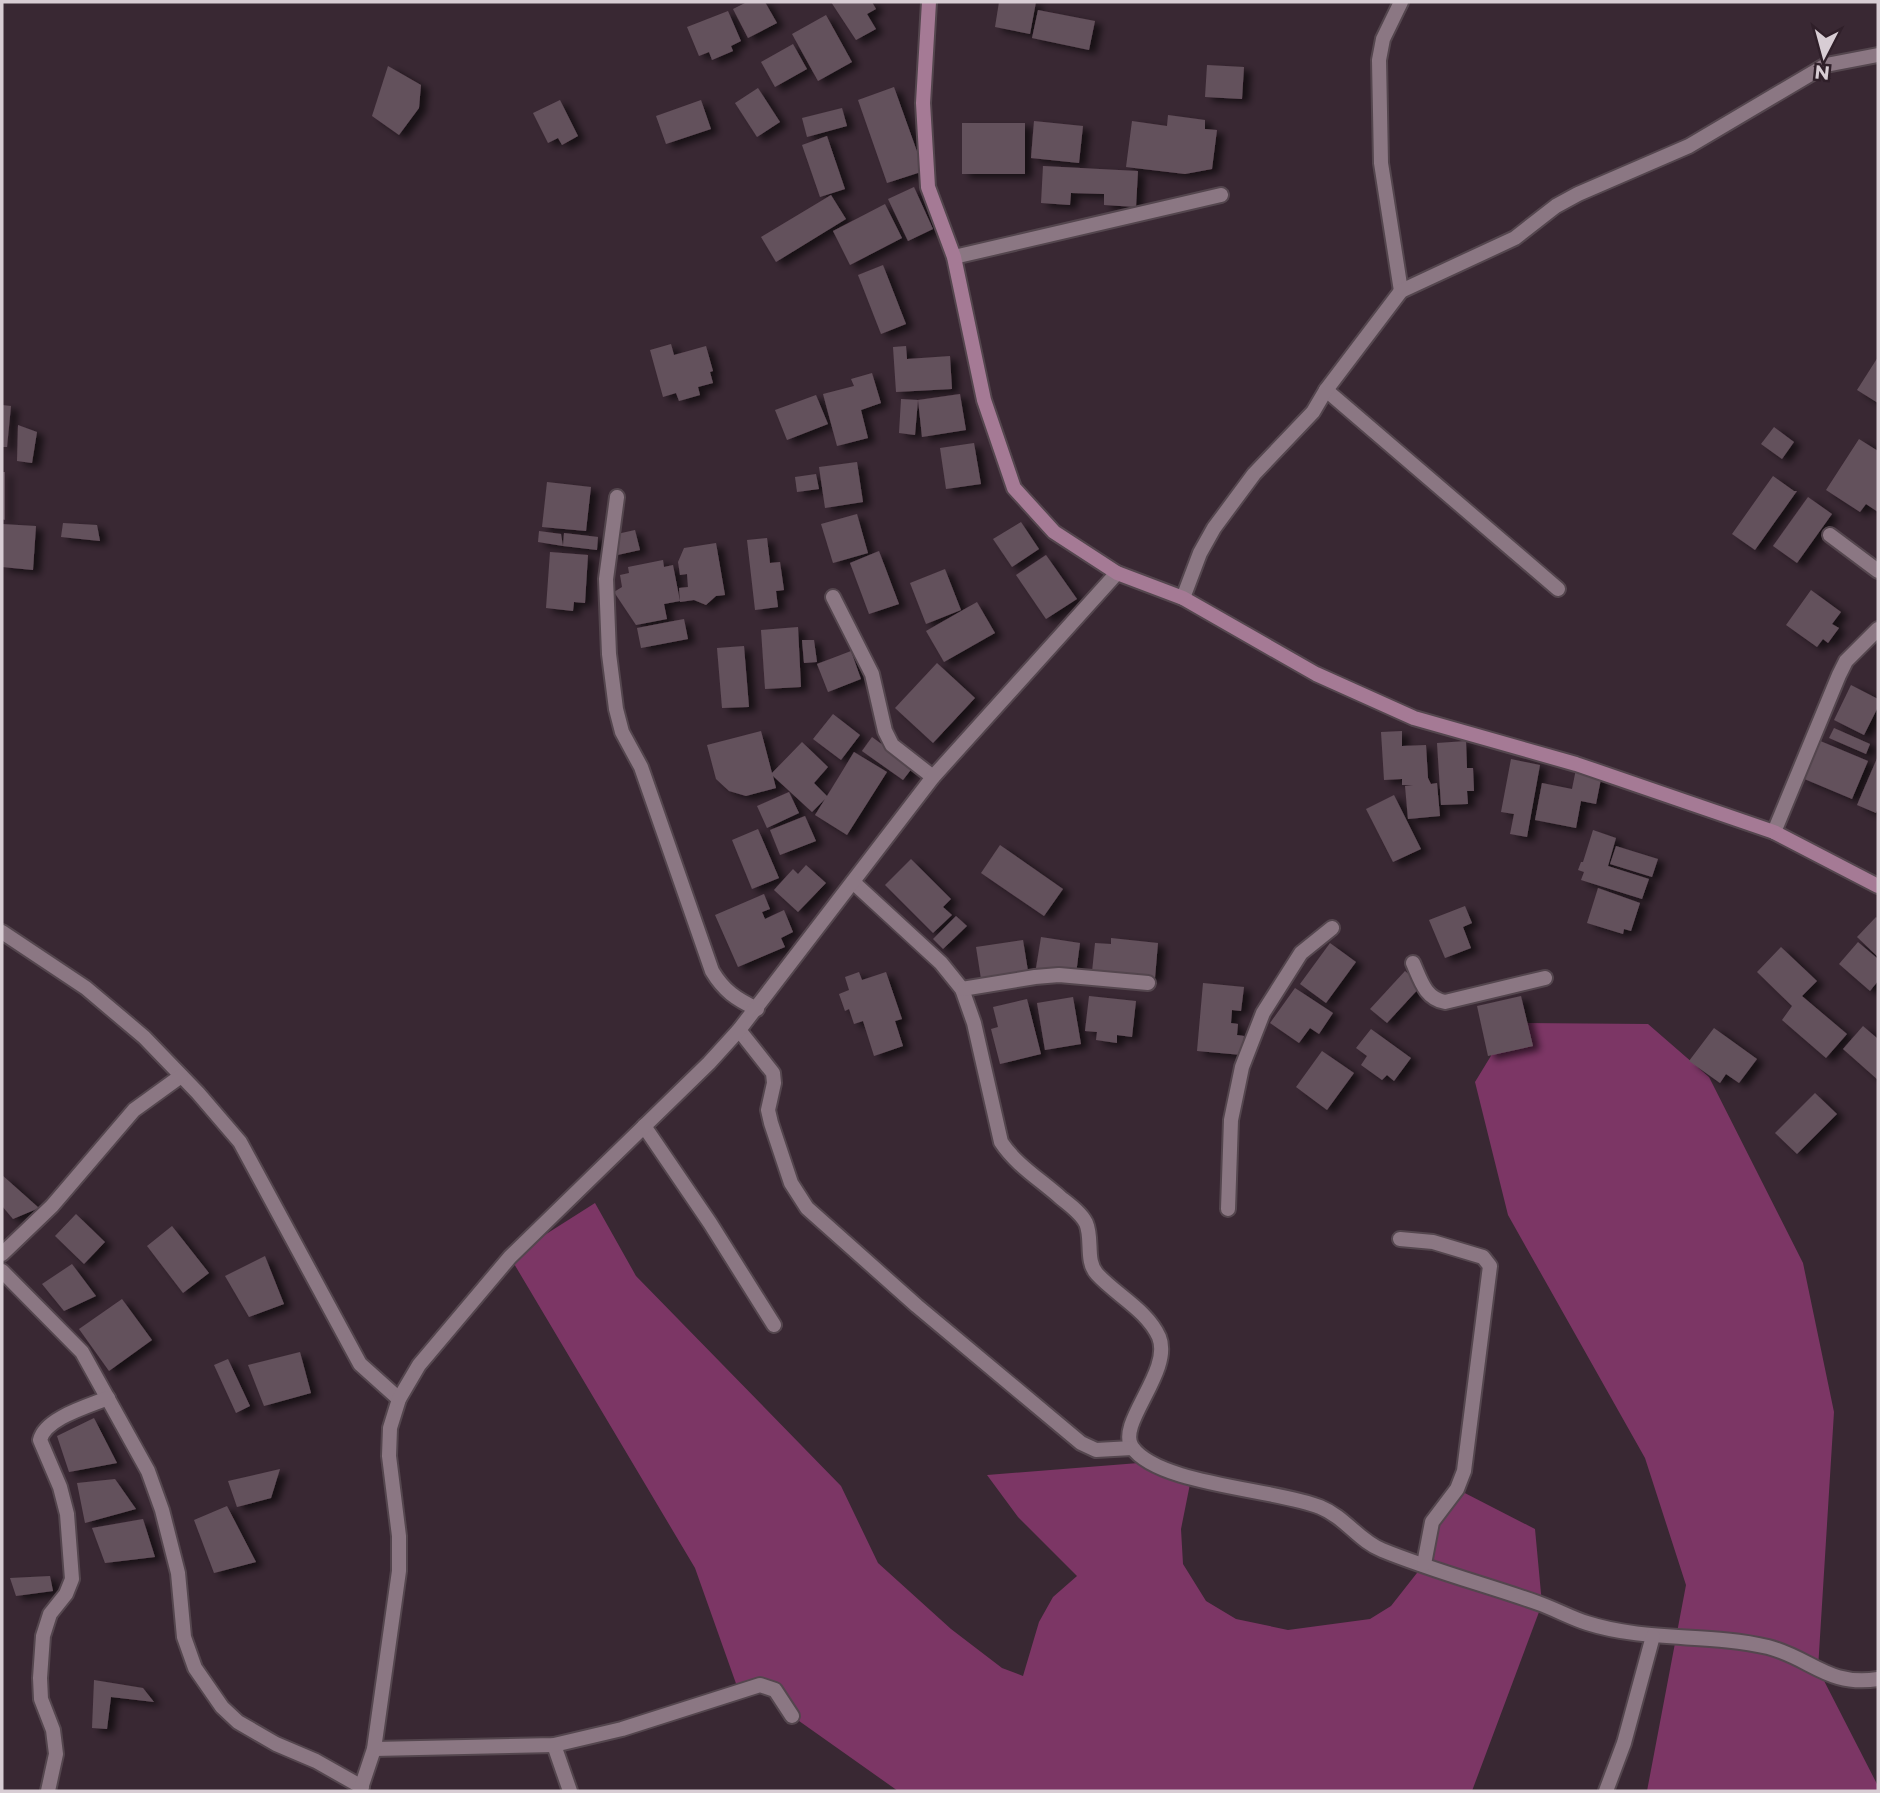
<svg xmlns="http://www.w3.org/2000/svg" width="1880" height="1793" viewBox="0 0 1880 1793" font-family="Montserrat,sans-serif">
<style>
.green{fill:#7c3665}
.building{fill:#64515c;filter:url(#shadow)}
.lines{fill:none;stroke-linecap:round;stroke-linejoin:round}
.street-casing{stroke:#54464e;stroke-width:18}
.secondary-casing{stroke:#54464e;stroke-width:18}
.street{stroke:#8b7783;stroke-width:14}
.secondary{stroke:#a57a95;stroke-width:14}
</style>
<defs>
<filter id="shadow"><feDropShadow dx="7" dy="4" stdDeviation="3.5" flood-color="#0009"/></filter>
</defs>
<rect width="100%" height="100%" fill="#392833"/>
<g class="green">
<path d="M1511,1023L1648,1024L1709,1077L1803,1263L1834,1412L1818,1669L1878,1786V1791H1647L1686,1585L1645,1458L1508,1215L1475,1082Z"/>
<path d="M595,1203L636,1276L841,1486L878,1563L951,1629L1002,1668L1023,1676L1039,1622L1053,1597L1077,1576L1018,1517L987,1475L1151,1462L1191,1479L1181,1529L1183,1564L1206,1601L1236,1619L1288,1630L1370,1619L1391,1606L1424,1564L1428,1539L1457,1489L1535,1529L1542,1604L1472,1791H898L792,1716L775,1690L739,1692L695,1568L510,1257Z"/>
</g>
<g class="building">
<path d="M747,2H765L777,23L748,38L733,9Z"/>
<path d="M831,2H872L876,9L867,14L876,29L856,40Z"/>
<path d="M999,2H1036L1030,34L995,27Z"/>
<path d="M1038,10L1095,21L1089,50L1032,38Z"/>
<path d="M728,11L741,41L731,46L733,51L712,60L709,52L699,56L687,27Z"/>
<path d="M826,15L852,62L818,81L792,34Z"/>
<path d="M793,44L807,69L775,87L761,62Z"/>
<path d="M1207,65L1244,67L1242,99L1205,97Z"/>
<path d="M388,66L421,85L419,108L399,135L372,116Z"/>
<path d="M894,87L924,171L887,183L858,100Z"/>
<path d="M758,88L780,122L757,137L735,103Z"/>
<path d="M560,100L578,136L562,145L558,138L548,143L533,113Z"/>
<path d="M701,100L711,129L666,144L656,116Z"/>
<path d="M842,108L847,126L807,137L802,118Z"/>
<path d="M1168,115L1205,120V129L1217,130L1212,169L1185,174L1126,167L1132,121L1167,126Z"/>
<path d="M1034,121L1083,126L1079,163L1031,158Z"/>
<rect x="962" y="123" width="63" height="51"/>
<path d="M827,136L845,189L820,197L802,145Z"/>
<path d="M1043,166L1138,171L1136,207L1104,205V194L1071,193L1070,205L1041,203Z"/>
<path d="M914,187L933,229L908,241L888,199Z"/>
<path d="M831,195L846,219L776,262L761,237Z"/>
<path d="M885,204L902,238L850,265L833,231Z"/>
<path d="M883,265L906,324L881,334L858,275Z"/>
<path d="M671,344L674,355L706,346L713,371L710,372L713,383L698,387L700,395L679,401L676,393L663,397L650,350Z"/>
<path d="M906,346L907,359L950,356L952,389L896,392L893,347Z"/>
<path d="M1878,357V403L1857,390Z"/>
<path d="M872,373L881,403L861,410L868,438L837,446L823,394L854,386L851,379Z"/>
<path d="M960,394L966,430L922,437L918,400L915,435L899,433L901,399L918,400Z"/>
<path d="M816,395L828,424L787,440L775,410Z"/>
<path d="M2,405L11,406L7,447H2Z"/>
<path d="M18,425L37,432L32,463L17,461Z"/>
<path d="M1774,427L1794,442L1782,459L1761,444Z"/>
<path d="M1859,439L1878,451V512L1866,504L1860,512L1826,490Z"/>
<path d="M974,443L981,484L946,489L940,448Z"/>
<path d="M857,462L863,502L825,508L819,467Z"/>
<path d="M2,472H5V520L2,519Z"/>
<path d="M816,474L819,489L797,492L795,477Z"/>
<path d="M1773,476L1794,491H1797L1755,550L1732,534Z"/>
<path d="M547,482L591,487L586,531L542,527Z"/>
<path d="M1808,497L1832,514L1797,563L1773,546Z"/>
<path d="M857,514L868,553L833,563L821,524Z"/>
<path d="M1021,522L1039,549L1012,567L993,539Z"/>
<path d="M63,523L97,525L100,541L61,537Z"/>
<path d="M2,524L36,526L33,570L2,567Z"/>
<path d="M635,530L640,550L613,556L608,536Z"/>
<path d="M539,531L561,534L563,546L538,542Z"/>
<path d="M564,533L598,537L597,550L563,546Z"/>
<path d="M767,538L770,563L780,562L784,590L776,591L778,607L755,610L747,540Z"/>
<path d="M716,543L725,595L716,596L706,605L694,600L680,602L679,588L688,587L687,574L680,575L678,562L684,548Z"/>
<path d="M879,551L899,604L869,614L850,563Z"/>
<path d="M550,552L588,555L585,603L574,602L573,611L546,608Z"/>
<path d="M1046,555L1077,599L1046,619L1016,575Z"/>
<path d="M663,560L664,567L673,565L680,601L664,604L667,619L636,625L614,592L622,587L620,575L629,573L628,567Z"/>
<path d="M945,569L961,610L926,624L910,583Z"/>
<path d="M1811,590L1841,612L1832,624L1839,628L1828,643L1823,639L1817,647L1786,625Z"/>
<path d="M977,602L995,633L944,662L926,631Z"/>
<path d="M684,619L688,639L641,648L637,628Z"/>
<path d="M798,627L801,687L765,689L761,630Z"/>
<path d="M802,640H814L817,662L804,663Z"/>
<path d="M744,646L749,707L722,708L717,648Z"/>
<path d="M851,651L861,679L828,692L817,664Z"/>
<path d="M937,663L975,698L933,743L895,708Z"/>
<path d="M1851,685L1878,699V707L1864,735L1834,720Z"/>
<path d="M833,714L860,735L841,760L813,739Z"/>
<path d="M1834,728L1870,744L1866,754L1829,738Z"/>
<path d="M761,731L772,773L802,742L828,767L814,783L827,796L854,752L887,772L847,835L815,815L825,799L812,812L773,776L776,788L746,796L729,791L716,779L707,745Z"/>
<path d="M1402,731V746L1426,745L1428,778L1431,784L1437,783L1440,816L1408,819L1405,786L1413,785H1402V779L1384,780L1381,732Z"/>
<path d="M872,737L913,767L903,780L862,751Z"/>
<path d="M1818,740L1868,761L1852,799L1802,778Z"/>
<path d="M1466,741L1467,768H1473L1474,791H1467L1468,804L1441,805L1437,743Z"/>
<path d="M1878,756V808L1876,813L1857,805Z"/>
<path d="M1511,759L1540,765L1527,837L1510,834L1514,814L1501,812Z"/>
<path d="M1576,769L1602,774L1596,804L1581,801L1576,828L1535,820L1542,783L1572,789Z"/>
<path d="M789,792L799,813L767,828L757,806Z"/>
<path d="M1394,795L1421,849L1393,862L1366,809Z"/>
<path d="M805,816L816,841L780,855L770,830Z"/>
<path d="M758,829L779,878L752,889L732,840Z"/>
<path d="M1593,830L1616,838L1608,866L1649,879L1642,899L1581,880L1584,872L1578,870L1581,862H1583Z"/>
<path d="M1000,845L1063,889L1044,916L981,873Z"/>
<path d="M1616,846L1658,859L1652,877L1610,864Z"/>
<path d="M911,859L951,899L943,907L952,915L933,933L885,885Z"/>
<path d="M806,865L826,883L798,912L774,890L793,869L798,874Z"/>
<path d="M1598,888L1640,903L1631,931L1624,929L1623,934L1587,923Z"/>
<path d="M764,894L770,909L762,912L765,919L784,910L793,932L781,938L785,947L738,967L715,915Z"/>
<path d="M1465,906L1472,923L1463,927L1471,948L1445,958L1429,920Z"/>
<path d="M956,916L967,926L943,949L933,939Z"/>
<path d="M1876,917L1878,919V957L1857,937Z"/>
<path d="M1041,937L1080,943L1076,974L1036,968Z"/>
<path d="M1111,938L1158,943L1155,978L1092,972L1095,943L1111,944Z"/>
<path d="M1023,940L1028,971L981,979L976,947Z"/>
<path d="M1858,942L1878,959V981L1870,991L1839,964Z"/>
<path d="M1330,943L1356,962L1326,1003L1300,984Z"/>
<path d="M1781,947L1817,981L1802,996L1847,1034L1826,1058L1782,1020L1792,1006L1757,972Z"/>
<path d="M1405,971L1422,985L1387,1023L1370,1009Z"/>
<path d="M859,972L862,980L886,972L902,1019L895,1021L903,1046L874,1056L863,1021L854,1024L849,1009L845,1011L839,994L849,990L845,977Z"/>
<path d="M1203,983L1244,987L1241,1011L1232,1010L1231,1023L1238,1024L1237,1035L1244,1036L1242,1055L1197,1051Z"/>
<path d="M1295,988L1333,1013L1319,1034L1310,1028L1299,1043L1270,1023Z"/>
<path d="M1089,996L1136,1001L1132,1037L1117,1035V1043L1096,1040L1097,1032L1085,1031Z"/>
<path d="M1521,996L1533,1046L1488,1056L1477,1006Z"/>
<path d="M1073,997L1081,1044L1045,1050L1037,1003Z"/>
<path d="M1027,999L1041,1054L1000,1064L991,1029L998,1027L993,1007Z"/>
<path d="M1863,1026L1878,1039V1080L1843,1049Z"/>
<path d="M1714,1028L1757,1059L1739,1083L1726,1074L1720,1083L1689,1061Z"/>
<path d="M1371,1029L1411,1058L1394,1081L1387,1075L1382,1080L1361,1065L1367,1056L1356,1048Z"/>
<path d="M1322,1051L1354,1073L1327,1110L1296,1087Z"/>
<path d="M1815,1093L1837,1114L1797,1154L1775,1133Z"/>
<path d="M2,1175L39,1208L13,1219L2,1206Z"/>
<path d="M76,1214L105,1242L84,1264L55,1236Z"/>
<path d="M172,1226L209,1273L183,1293L147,1246Z"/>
<path d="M265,1256L284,1304L249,1317L225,1276Z"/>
<path d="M72,1264L96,1296L64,1311L42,1284Z"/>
<path d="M122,1299L152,1340L109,1371L79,1329Z"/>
<path d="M300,1352L311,1393L264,1406L248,1365Z"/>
<path d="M228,1359L250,1406L236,1413L214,1365Z"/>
<path d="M94,1418L117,1463L69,1472L57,1436Z"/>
<path d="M280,1469L271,1498L237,1507L228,1481Z"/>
<path d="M115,1479L136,1509L85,1523L77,1483Z"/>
<path d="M227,1506L256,1562L214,1573L194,1520Z"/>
<path d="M143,1519L155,1557L105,1563L92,1528Z"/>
<path d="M50,1576L53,1591L16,1596L10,1578Z"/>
<path d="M94,1680L143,1688L154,1702L111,1697L107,1729L92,1728Z"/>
</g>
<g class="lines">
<defs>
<g id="street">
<path d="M954,257L1221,195"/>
<path d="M1401,291L1381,163L1379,60L1383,39L1401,2"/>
<path d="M1326,390L1558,589"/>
<path d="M617,497L606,579L609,654L616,709L622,732L641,767L712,971C724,991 736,999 757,1009"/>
<path d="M1830,535L1878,571"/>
<path d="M833,597L872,674L885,731L892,745L933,777"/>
<path d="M1183,598L1200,553L1214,528L1254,474L1313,412L1326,390L1401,291L1515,238L1556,206L1578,194L1689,146L1826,65L1878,55"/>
<path d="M1774,832L1839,675L1846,661L1878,629"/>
<path d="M853,882L941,963L962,989L974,1023L1001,1142C1016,1165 1041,1180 1061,1198C1070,1205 1081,1213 1086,1223C1093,1239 1085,1261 1097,1274C1116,1295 1147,1310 1159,1337C1173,1371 1116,1424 1132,1447C1158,1485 1276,1489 1320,1507C1345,1517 1359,1541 1382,1550C1433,1571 1487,1585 1538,1603C1555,1609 1571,1618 1587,1623C1646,1642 1709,1633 1768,1647C1811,1658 1828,1687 1878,1679"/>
<path d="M2,932L86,988L144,1037L198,1093L240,1142L360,1364L399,1399"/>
<path d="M1413,963C1421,981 1425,998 1445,1002L1545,978"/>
<path d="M962,989L1035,977L1059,975L1148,983"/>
<path d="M739,1030L773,1073L774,1083L768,1110L771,1123L791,1183L807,1208L917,1306L1081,1443L1096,1450L1132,1448"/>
<path d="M644,1126L710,1223L774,1325"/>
<path d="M1228,1209L1231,1120L1242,1067L1263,1013L1301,953L1332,928"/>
<path d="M1400,1239L1433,1242L1483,1257L1490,1266L1464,1471L1457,1489L1432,1522L1424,1564"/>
<path d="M2,1254L52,1206L134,1110L181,1076"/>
<path d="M2,1271L82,1352L148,1471L162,1510L178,1573L184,1637L195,1668L222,1707L238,1722L276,1744L316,1761L362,1787"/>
<path d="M554,1745L570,1791"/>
<path d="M374,1749L554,1745L622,1729L760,1685L775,1690L792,1716"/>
<path d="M48,1791L56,1754L53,1730L41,1699L40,1678L43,1636L50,1614L66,1594L72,1579L67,1514L60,1487L40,1440C45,1418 89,1406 108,1398"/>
<path d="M360,1791L374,1749L399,1571V1536L389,1456L390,1428L399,1399L419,1365L510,1257L709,1063L739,1030L933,777L1117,573"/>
<path d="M1606,1791L1624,1743L1653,1636"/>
</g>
<path id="secondary" d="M929,2L923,103L928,187L954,257L984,400L1014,488L1054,532L1117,573L1183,598L1316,674L1414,718L1576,764L1774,832L1878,886"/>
</defs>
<use href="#street" class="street-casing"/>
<use href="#secondary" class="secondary-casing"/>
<use href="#street" class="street"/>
<use href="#secondary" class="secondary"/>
</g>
<rect width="1880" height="1793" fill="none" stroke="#d8cdd4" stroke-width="7"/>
<g transform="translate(1824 56) rotate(186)" stroke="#2f1f29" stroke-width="5" paint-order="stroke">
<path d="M0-5L12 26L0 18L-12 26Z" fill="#d8cdd4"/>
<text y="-10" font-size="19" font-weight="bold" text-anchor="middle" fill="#d8cdd4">N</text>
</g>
</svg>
